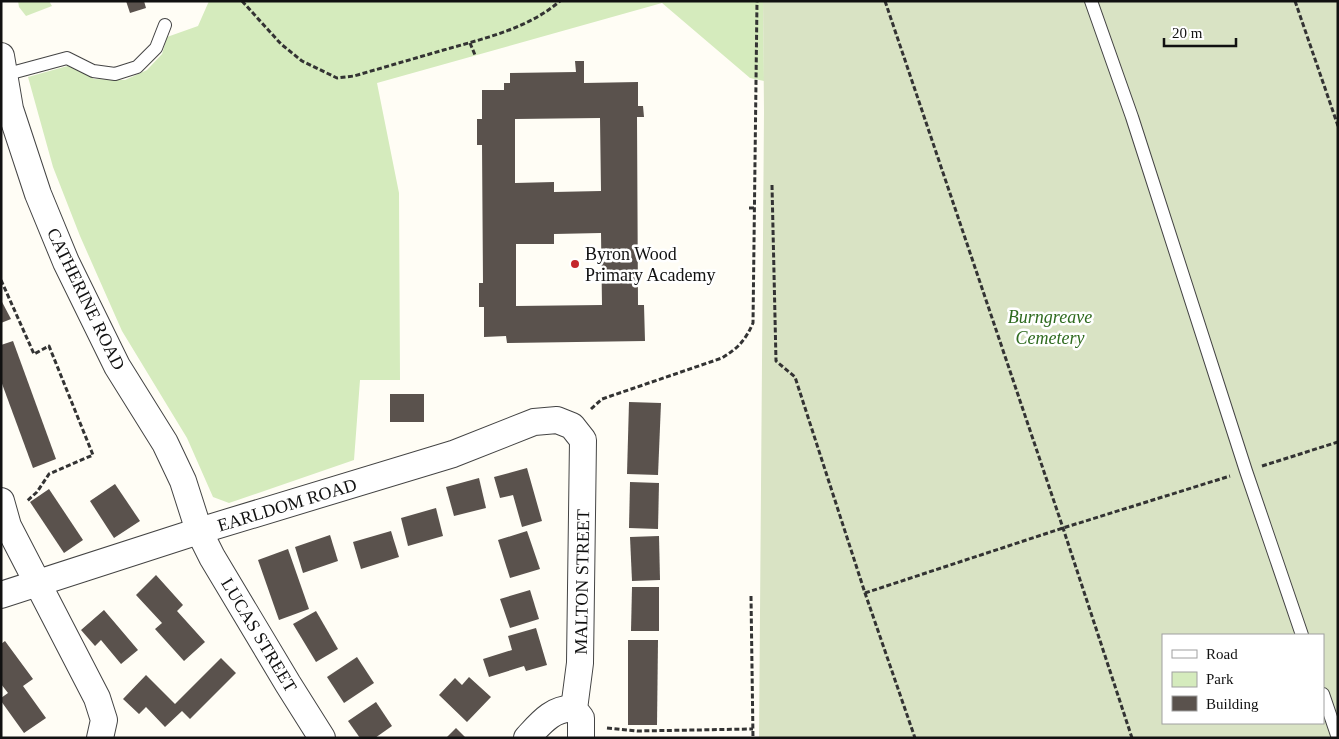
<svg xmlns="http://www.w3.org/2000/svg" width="1339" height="739" viewBox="0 0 1339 739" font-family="Georgia,serif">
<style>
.green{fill:#d5ebbd}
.cemetery{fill:#d9e3c4;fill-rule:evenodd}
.building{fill:#5a524d;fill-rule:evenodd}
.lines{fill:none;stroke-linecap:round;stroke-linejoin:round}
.lane-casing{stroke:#444;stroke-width:14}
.street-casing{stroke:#444;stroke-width:28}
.path{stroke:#333;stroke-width:3;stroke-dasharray:5 2.5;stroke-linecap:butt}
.lane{stroke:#fff;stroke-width:12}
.street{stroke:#fff;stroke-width:26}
.poi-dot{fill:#c4262e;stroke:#fff;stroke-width:2}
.labels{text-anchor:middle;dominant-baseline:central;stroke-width:5;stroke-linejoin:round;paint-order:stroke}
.poi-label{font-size:18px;fill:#111;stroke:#fff;text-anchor:start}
.street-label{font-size:18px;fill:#111;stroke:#fff}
.park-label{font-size:18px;font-style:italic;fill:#2f6b1f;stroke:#fff}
</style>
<rect width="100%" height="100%" fill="#fffdf5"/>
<g class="green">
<path d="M18,1H49L52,6L26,16L19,7Z"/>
<path d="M209,1H763L764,81L750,78L662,3L377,83L399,193L400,380H360L354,460L229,503L213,497L187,438L122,331L80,236L53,167L28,77L71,65L94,79L125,80L147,70L162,54L167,37L198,26Z"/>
</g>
<path class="cemetery" d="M763,1H1338V738H759L764,112ZM1163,635H1323V723H1163Z"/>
<g class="building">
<path d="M126,1H144L146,8L130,13Z"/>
<path d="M575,61H584V83L638,82V106H643L644,117H637L638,305H644L645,341L507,343L506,336L484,337V307H479V283H483L482,145H477V119H482V90H504V83H510V73L576,72ZM600,118L601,191L554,192V182L515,183V119ZM601,233L602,305L516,306V244H554V234Z"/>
<path d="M1,300L11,319L1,323Z"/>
<path d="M13,341L56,459L33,468L1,381V345Z"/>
<rect x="390" y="394" width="34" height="28"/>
<path d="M629,402L661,403L658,475L627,474Z"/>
<path d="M527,468L542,521L522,527L513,495L500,498L494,477Z"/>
<path d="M479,478L486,508L454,516L446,487Z"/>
<path d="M630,482L659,483L658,529L629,528Z"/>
<path d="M115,484L140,521L114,538L90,501Z"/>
<path d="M49,489L83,540L64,553L30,502Z"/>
<path d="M436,508L443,536L408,546L401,518Z"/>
<path d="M391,531L399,557L361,569L353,542Z"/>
<path d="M527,531L540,569L510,578L498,540Z"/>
<path d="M330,535L338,561L303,573L295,547Z"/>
<path d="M659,536L660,580L632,581L630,537Z"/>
<path d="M288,549L309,609L279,620L258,560Z"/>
<path d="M156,575L183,605L177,611L205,642L184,661L155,629L162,623L136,595Z"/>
<path d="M632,587H659V631H631Z"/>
<path d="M530,590L539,619L510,628L500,599Z"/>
<path d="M104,610L138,650L121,664L101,640L95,646L81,630Z"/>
<path d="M316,611L338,649L316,662L293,624Z"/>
<path d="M536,628L547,665L526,671L524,666L489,677L483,659L512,650L508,636Z"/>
<path d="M628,640H658L657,725H628Z"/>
<path d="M5,641L33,679L23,686L46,718L24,733L1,701V698L8,693L1,684V644Z"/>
<path d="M357,657L374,683L344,703L327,677Z"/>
<path d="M221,658L236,673L190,719L182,711L165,727L146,707L139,714L123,699L146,675L175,704Z"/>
<path d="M469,677L491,697L467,722L439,695L455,678L462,685Z"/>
<path d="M376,702L392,726L375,738H360L348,721Z"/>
<path d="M456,728L466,738H446Z"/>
</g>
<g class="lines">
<defs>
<g id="lane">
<path d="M1091,1L1132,117L1246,471L1302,635"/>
<path d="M4,75L67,58L93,71L115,74L137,67L156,48L165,25"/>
<path d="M1323,694L1338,738"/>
</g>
<g id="street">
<path d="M1,56L10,109L38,194L66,262L117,366L165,443L183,481L199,531L212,557L288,684L322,738"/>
<path d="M1,501L8,526L97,698L104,720L100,738"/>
<path d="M1,595L199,531L453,454L534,422L557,420L572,426L583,440L580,663L574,709L581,718V738"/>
<path d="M527,738C540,724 553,707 574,709"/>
</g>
</defs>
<use href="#lane" class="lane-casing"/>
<use href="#street" class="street-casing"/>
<g class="path">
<path d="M242,1L281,44L302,61L337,78L354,76C385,67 416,58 447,49C486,38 529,28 560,1"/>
<path d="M885,1L1063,528L1132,738"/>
<path d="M1295,1L1338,126"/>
<path d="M470,43L475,55"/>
<path d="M772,185L776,361L795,377L865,593L915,738"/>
<path d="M749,208H755"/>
<path d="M1,280L34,354L49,346L93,455L49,474L37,492L27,501"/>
<path d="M591,409L602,399L722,358C738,348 745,341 753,323L757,1"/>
<path d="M1262,466L1338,442"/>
<path d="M865,593L1063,528L1230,476"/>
<path d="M751,596L753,738"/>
<path d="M607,728L637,731L753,729"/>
</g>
<use href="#lane" class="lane"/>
<use href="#street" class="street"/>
</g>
<circle class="poi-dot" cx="575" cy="264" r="5"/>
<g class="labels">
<g class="poi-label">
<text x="585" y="254">Byron Wood<tspan x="585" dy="21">Primary Academy</tspan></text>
</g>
<g class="street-label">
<text transform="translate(86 299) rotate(64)">CATHERINE ROAD</text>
<text transform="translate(287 505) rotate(-17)">EARLDOM ROAD</text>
<text transform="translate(582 582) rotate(-89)">MALTON STREET</text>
<text transform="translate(259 635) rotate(59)">LUCAS STREET</text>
</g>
<g class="park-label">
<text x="1050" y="317">Burngreave<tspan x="1050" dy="21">Cemetery</tspan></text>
</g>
</g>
<rect width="1339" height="739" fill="none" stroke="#111111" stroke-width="5"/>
<rect x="1162" y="634" width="162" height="90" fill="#ffffff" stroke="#a0a0a0"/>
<rect x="1172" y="650" width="25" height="8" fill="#ffffff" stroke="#a0a0a0"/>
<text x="1206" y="659" font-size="15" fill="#111111">Road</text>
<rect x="1172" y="672" width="25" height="15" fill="#d5ebbd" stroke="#a0a0a0"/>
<text x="1206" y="684" font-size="15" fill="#111111">Park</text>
<rect x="1172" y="696" width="25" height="15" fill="#5a524d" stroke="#a0a0a0"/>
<text x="1206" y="709" font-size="15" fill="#111111">Building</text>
<path d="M1164 38v8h72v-8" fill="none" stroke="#111111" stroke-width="2.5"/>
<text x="1172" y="38" font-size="15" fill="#111111" stroke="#ffffff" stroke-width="4" paint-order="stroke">20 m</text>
</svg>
